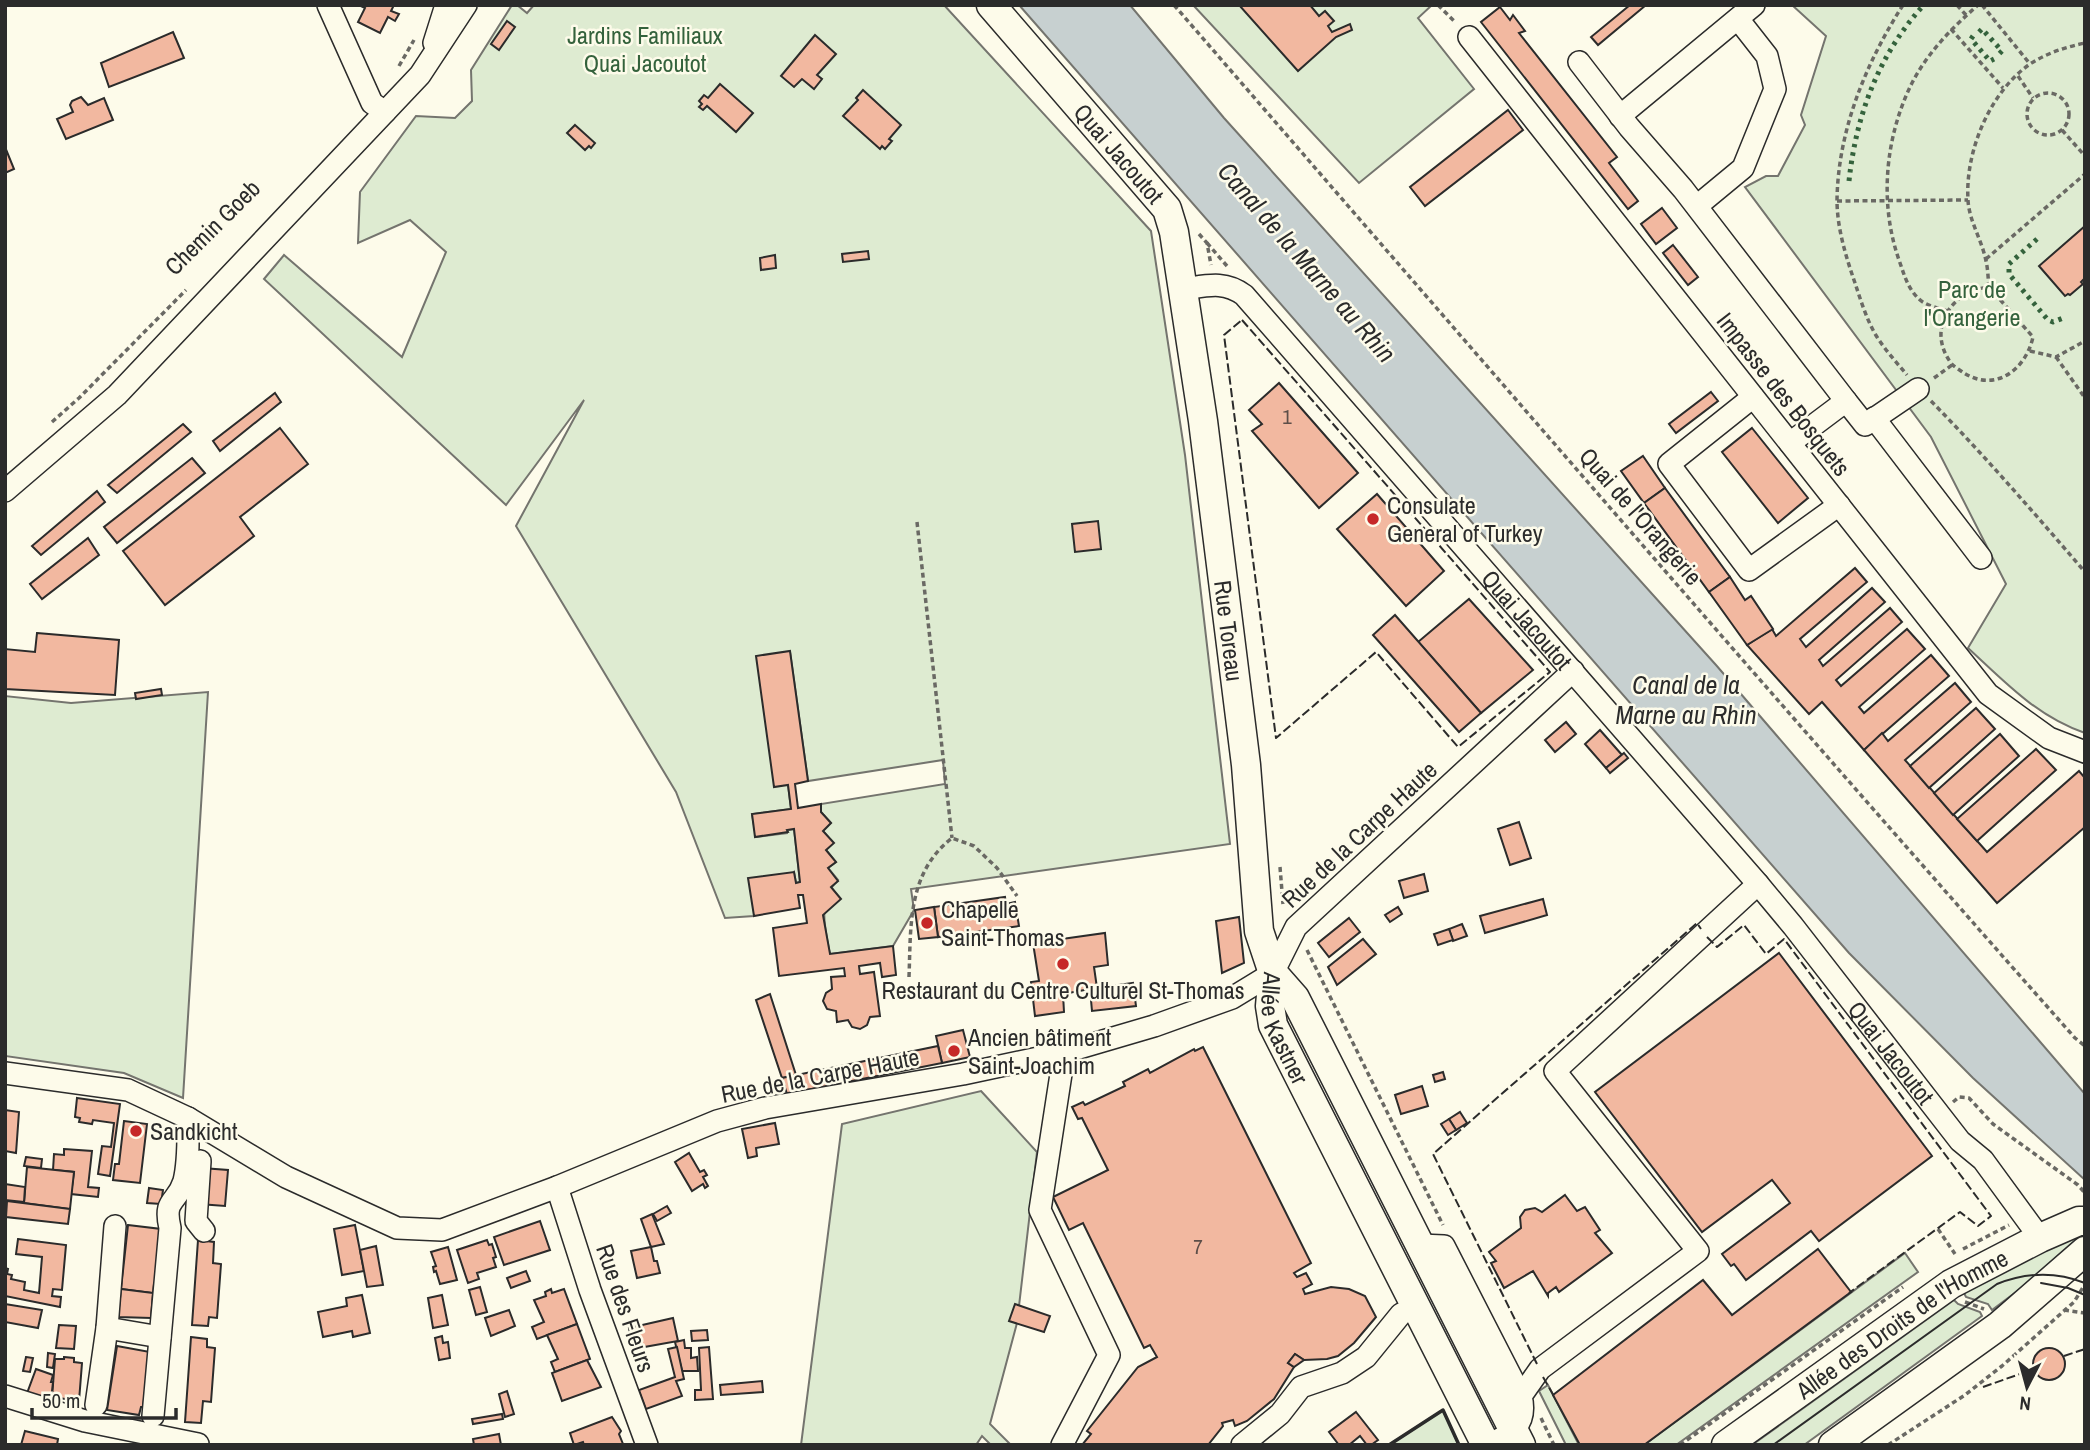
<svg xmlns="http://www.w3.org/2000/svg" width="2090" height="1450" viewBox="0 0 2090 1450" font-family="'Archivo Narrow',sans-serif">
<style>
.green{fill:#deebd1;stroke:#74746e;stroke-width:2}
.water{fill:#c7d0d0;stroke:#74746e;stroke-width:2}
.building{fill:#f2b8a0;stroke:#2b2b2b;stroke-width:2}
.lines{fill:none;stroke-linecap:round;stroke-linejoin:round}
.minor-casing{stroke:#2b2b2b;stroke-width:24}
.major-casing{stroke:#2b2b2b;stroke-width:31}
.path{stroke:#6a6964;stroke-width:3.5;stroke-dasharray:5 3.5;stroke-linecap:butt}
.minor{stroke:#fdfbea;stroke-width:21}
.major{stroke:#fdfbea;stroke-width:28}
.tram{stroke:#2b2b2b;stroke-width:2}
.hedge{stroke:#34623c;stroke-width:5;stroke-dasharray:3.5 5;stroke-linecap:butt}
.fence{stroke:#2b2b2b;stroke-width:2;stroke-dasharray:9 3.5;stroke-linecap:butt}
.wall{stroke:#2b2b2b;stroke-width:3.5}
.poi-dot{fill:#c62828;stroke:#fdfbea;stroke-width:2.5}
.labels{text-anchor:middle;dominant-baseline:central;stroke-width:5;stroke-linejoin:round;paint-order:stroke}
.number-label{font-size:21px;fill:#5d4e48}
.park-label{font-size:24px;fill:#34623c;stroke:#fdfbea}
.street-label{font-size:24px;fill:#2b2b2b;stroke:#fdfbea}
.poi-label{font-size:24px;fill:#2b2b2b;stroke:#fdfbea;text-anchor:start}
.water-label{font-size:26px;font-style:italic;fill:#2b2b2b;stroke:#fdfbea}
</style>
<rect width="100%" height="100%" fill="#fdfbea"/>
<g class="green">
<path d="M512,5H517L527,13L534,5H944L1151,231L1185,455L1230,844L911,889L914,910L893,946L830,954C825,929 817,900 838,880L828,868L836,862L826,850L833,843L823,831L831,823L821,812V804L945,784L943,760L808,781L790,652L788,785L791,809L752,814L756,837L787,833V830L794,829L800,882L796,883L794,872L754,916L725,918L676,792L516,526L584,400L506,505L264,279L284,255L402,357L446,252L410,220L358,243L360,192L416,116L455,118L472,101L471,70Z"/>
<path d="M1193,5H1432L1418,18L1474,89L1359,183Z"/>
<path d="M1792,5H2085V733C2037,717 2004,681 1968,648L2006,584L1931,437L1745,187L1766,176H1778L1805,125L1801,115L1826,36Z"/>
<path d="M208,692L183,1098L124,1073L5,1056V696L71,703Z"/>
<path d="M981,1091L1037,1152L1017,1323L990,1424L1011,1445H991L982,1436L976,1445H801L842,1124Z"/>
<path d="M2077,1231L2082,1239L2036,1277L1992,1310L1988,1304L1966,1297L1964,1293L1989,1277Z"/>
<path d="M1905,1253L1918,1272L1676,1445H1644Z"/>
<path d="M1954,1300L1958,1304L1980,1312L1982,1316L1804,1445H1752Z"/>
<path d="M1548,1385L1579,1445H1566L1539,1391Z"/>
<path d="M1443,1410L1459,1445H1389Z"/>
</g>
<path class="water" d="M1019,5H1130L1224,118L1716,665L2085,1094V1180L1973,1078L1849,953Z"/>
<g class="building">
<path d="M359,5H394L391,11L399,14L395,21L388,17L380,33L358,22L365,8Z"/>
<path d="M1239,5H1310L1319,16L1325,11L1334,21L1328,26L1332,32L1350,24L1352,30L1336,37L1298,71Z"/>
<path d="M1630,5H1646L1598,45L1591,37Z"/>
<path d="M1500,7L1510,20L1513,15L1525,31L1519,33L1617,157L1609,163L1638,201L1628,209L1481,22Z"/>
<path d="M507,21L515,27L499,50L491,44Z"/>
<path d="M173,32L184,58L109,87L101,63Z"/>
<path d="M815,35L836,54L817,75L822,79L814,89L802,79L794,87L781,76Z"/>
<path d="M720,84L753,113L736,132L707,106L703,110L699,107L702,104L699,101L704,95L708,98Z"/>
<path d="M863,90L901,125L889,139L892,141L885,149L882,146L880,149L843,116L858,100L856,98Z"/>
<path d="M81,97L88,105L104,98L113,120L66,139L57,119L73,112L70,105L72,101Z"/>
<path d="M1508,110L1523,130L1425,206L1410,187Z"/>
<path d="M575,125L595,143L591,148L589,146L585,150L567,133Z"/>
<path d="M5,147L14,169L5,173Z"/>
<path d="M1662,208L1677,228L1656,244L1641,224Z"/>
<path d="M2085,226V278L2081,282L2083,284L2070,295L2068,294L2065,296L2039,266Z"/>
<path d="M1673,245L1698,277L1688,285L1663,253Z"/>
<path d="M868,251L869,259L843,262L842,254Z"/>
<path d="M775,255L776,268L761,270L760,258Z"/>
<path d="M1279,383L1358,473L1319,508L1252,431L1262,424L1249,410Z"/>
<path d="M1711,392L1718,401L1676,433L1669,424Z"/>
<path d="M275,393L281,402L220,451L213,441Z"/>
<path d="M183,424L191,432L117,493L108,485Z"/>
<path d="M280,428L308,464L240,517L254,536L165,605L123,551Z"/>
<path d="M1752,428L1808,498L1778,523L1722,452Z"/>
<path d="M1643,456L1665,488L1644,503L1621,471Z"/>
<path d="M192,458L205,473L117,543L104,527Z"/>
<path d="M1665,488L1730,577L1709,592L1644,503Z"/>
<path d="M97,491L105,502L41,555L32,546Z"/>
<path d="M1377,494L1444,571L1406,606L1337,529Z"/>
<path d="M1098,521L1101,549L1075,552L1072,524Z"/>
<path d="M88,538L99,555L42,599L30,584Z"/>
<path d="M1855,568L1867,582L1800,639L1806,647L1872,588L1885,602L1819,660L1823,666L1890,608L1902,622L1836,680L1841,686L1907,629L1925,649L1859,707L1864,713L1931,655L1949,676L1864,750L1822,702L1809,714L1747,645L1772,629L1776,636Z"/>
<path d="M1730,577L1745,600L1751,596L1773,629L1747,645L1709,592Z"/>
<path d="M1469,599L1533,670L1481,713L1418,642Z"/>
<path d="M1395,615L1481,713L1459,732L1373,635Z"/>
<path d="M37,633L119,640L115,695L5,689V649L35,652Z"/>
<path d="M790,651L808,781L795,784L798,808L821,804V812L831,823L823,831L834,843L826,850L836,862L828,868L838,881L831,887L841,899L823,915L830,954L893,946L896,975L882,977L880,963L859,966L860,974L874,972L880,1016L870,1017L867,1025L860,1029L852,1027L848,1020L837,1022L836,1011L827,1009L823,1001L826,993L832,989L831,977L845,976L844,968L779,976L773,928L807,923L803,895H798L800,908L754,916L748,878L794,872L796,883L800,882L794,829L787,830L788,832L755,837L752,814L791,809L788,785L774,787L756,656Z"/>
<path d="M1955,683L1971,702L1905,760L1987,852L2079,771L2085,778V827L1997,903L1864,750L1882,733L1888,741Z"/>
<path d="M161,689L162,695L136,699L135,693Z"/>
<path d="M1976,708L1995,729L1929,788L1910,766Z"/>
<path d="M1566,722L1576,734L1555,752L1545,740Z"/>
<path d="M1600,730L1622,755L1606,768L1585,744Z"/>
<path d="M2000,734L2019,756L1953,815L1934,793Z"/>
<path d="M2036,749L2056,770L1977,841L1957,819Z"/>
<path d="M1624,753L1628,758L1610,773L1606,768Z"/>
<path d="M1519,822L1531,858L1510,865L1498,829Z"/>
<path d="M1424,874L1428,891L1404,898L1399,881Z"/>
<path d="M1005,897L1006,904L1015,902L1019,926L938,937L934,907Z"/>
<path d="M1543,899L1547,915L1485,933L1480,916Z"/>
<path d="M934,907L938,937L919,939L915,910Z"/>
<path d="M1398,907L1402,914L1390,922L1385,915Z"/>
<path d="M1239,917L1244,963L1222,973L1216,921Z"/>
<path d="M1349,918L1360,932L1329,957L1318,943Z"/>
<path d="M1462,924L1467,936L1453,941L1449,929Z"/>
<path d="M1449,929L1453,940L1438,945L1434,934Z"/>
<path d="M1105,933L1108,965L1094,967L1097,988L1133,983L1136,1006L1092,1011L1090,989L1063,994L1064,1012L1035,1016L1031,982L1039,981L1033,943Z"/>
<path d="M1363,939L1376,954L1337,985L1328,967Z"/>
<path d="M1779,953L1932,1156L1819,1241L1811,1231L1746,1280L1734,1264L1731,1266L1722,1254L1790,1203L1772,1180L1702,1232L1595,1092Z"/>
<path d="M770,994L796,1075L782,1078L756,1000Z"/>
<path d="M963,1030L970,1057L942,1063L936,1036Z"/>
<path d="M938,1046L942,1063L787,1094L782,1078Z"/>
<path d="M1203,1047L1311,1263L1294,1273L1297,1277L1306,1273L1312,1284L1303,1289L1305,1294L1331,1287L1349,1289L1365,1296L1376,1317L1354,1343L1338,1356L1327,1359L1304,1360L1295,1354L1288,1363L1294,1367L1274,1399L1247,1421L1235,1426L1233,1420L1222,1423L1223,1426L1208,1445H1082L1091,1434L1087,1431L1138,1367L1157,1357L1150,1345L1144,1348L1083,1223L1069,1230L1053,1197L1108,1170L1082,1118L1078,1119L1072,1107L1083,1102L1085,1105L1125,1086L1123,1082L1148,1069L1150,1073L1194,1049L1195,1051Z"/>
<path d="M1443,1072L1445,1079L1435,1082L1433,1075Z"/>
<path d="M1422,1086L1428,1106L1401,1114L1395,1095Z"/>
<path d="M77,1098L120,1104L110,1176L98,1174L102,1146L111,1147L114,1123L93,1120L92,1124L79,1122L80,1118L75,1117Z"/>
<path d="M5,1110L19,1112L16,1153L5,1151Z"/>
<path d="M1460,1112L1467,1123L1456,1130L1449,1119Z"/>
<path d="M1449,1119L1456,1130L1448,1135L1441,1124Z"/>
<path d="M124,1121L147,1124L140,1183L113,1180L115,1164H119Z"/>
<path d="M775,1123L779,1144L756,1148L757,1156L748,1158L742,1129Z"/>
<path d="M64,1149L92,1151L88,1187L99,1188L98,1197L71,1194L74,1172L53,1170L54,1154L64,1155Z"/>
<path d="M689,1153L700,1172L704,1170L707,1175L703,1177L708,1186L705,1188L703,1184L692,1191L675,1162Z"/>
<path d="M26,1157L42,1159L41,1168L24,1166Z"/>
<path d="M27,1167L74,1172L70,1209L24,1203Z"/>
<path d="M202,1168L228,1170L225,1206L199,1204Z"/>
<path d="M5,1184L25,1187L24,1202L5,1200Z"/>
<path d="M149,1188L163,1190L161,1204L147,1203Z"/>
<path d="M1565,1195L1577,1211L1585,1207L1600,1230L1595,1233L1612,1253L1559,1292L1556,1287L1548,1293V1296L1533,1271L1504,1288L1491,1263L1496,1261L1489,1252L1521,1228L1520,1217L1525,1210L1535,1208L1542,1212Z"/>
<path d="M7,1201L70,1209L68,1224L6,1217Z"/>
<path d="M667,1206L671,1213L657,1221L653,1214Z"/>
<path d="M652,1214L664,1244L651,1247L641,1219Z"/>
<path d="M540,1221L550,1250L504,1265L494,1237Z"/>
<path d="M128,1225L161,1229L157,1284H154L153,1293L121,1289Z"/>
<path d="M355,1225L364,1271L342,1275L334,1229Z"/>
<path d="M18,1239L66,1245L62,1290L53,1289L52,1296L61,1297L60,1307L5,1296V1268L8,1269L7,1274L12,1275L11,1279L25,1282L24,1290L39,1293L42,1257L16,1254Z"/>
<path d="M198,1240L214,1242L213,1263L221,1264L217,1318L209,1317L208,1326L192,1325Z"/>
<path d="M487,1240L489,1245L492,1244L496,1257L493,1258L496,1267L477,1273L479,1279L468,1283L457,1250Z"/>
<path d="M376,1246L383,1285L367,1287L360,1250Z"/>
<path d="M448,1247L457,1280L440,1284L436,1271L434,1272L433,1267L436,1266L431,1252Z"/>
<path d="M651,1247L654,1261H657L660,1273L637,1278L631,1251Z"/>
<path d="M1818,1249L1851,1292L1644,1445H1580L1553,1395L1703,1280L1732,1315Z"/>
<path d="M526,1271L530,1281L511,1288L507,1278Z"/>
<path d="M480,1287L487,1312L476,1315L469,1290Z"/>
<path d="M121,1289L153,1293L151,1318L118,1317Z"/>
<path d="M551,1289L552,1293L564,1289L577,1324L537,1339L532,1327L544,1322L534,1300L546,1296L545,1292Z"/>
<path d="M362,1295L370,1333L353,1337L352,1331L323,1337L318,1312L347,1306L346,1298Z"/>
<path d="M442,1295L448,1325L433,1328L428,1298Z"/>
<path d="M5,1304L42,1310L38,1328L5,1322Z"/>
<path d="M1015,1304L1050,1316L1044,1332L1009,1321Z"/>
<path d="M509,1310L515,1326L491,1336L485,1318Z"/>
<path d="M673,1318L678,1341L633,1349L629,1328Z"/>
<path d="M577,1324L590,1359L555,1372L551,1362L558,1359L547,1335Z"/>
<path d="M59,1325L76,1326L74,1349L56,1348Z"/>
<path d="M707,1330L708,1340L692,1341L691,1331Z"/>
<path d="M442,1336L443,1343L448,1342L450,1358L439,1360L435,1338Z"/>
<path d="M191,1337L207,1339V1347L215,1348L211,1402L203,1401L201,1423L185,1422Z"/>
<path d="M684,1340L685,1348H691V1358L697,1357L698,1371H682L675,1342Z"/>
<path d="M117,1346L150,1352L143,1407H141L139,1415L107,1410Z"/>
<path d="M677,1347L684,1379L676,1381L682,1396L646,1409L639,1390L675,1377L668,1349Z"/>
<path d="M709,1347L713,1399L695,1400V1390H701L699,1348Z"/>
<circle cx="2049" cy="1364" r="16"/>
<path d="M48,1353L55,1354L53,1368L47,1367Z"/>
<path d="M1295,1354L1304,1360L1294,1367L1288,1363Z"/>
<path d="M26,1357L33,1358L30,1372L23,1371Z"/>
<path d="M64,1357L74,1358V1362L82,1363L79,1401L52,1397L55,1359H64Z"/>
<path d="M587,1360L601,1387L562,1401L552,1373Z"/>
<path d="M36,1369L53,1375L51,1382H53L51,1400L26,1396Z"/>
<path d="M762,1381L763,1392L721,1395L720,1385Z"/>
<path d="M507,1391L514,1414L505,1417L499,1394Z"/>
<path d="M1356,1412L1378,1440L1371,1445H1367L1360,1436L1349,1445H1339L1329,1432Z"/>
<path d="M502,1414L503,1419L473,1424L472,1419Z"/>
<path d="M612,1417L621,1431L619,1434L623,1444L584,1445L583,1442L574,1445L570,1433Z"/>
<path d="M25,1431L58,1439L57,1445H21Z"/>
<path d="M499,1434L501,1445H474L473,1439Z"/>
</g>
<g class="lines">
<defs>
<g id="minor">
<path d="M328,5L372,103L385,112"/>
<path d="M1469,37L1988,694L2049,738L2085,752"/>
<path d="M434,43L446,5"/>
<path d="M1579,62L1629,127L1683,189L1846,401L1790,443"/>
<path d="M1620,116L1754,5"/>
<path d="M1697,206L1743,168L1775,89L1767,56L1738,19"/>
<path id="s1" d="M1183,289C1206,286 1224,280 1244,295L1758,884L1793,926L1960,1141L1983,1160L2040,1238"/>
<path d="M1753,397L1669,464L1749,570L1839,505"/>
<path d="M1846,401L1865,425L1918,389"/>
<path d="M1874,418L1981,558"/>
<path d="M5,491L117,395L420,75L466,5"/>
<path d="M5,1073L128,1090L188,1118L286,1177L397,1228L442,1230L557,1187L717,1121L765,1108L963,1074L1062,1053L1154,1026L1232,998L1273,973L1296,927L1573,671"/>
<path d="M200,1161L196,1221L204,1231"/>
<path d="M557,1187L590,1290L647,1445"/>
<path d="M1420,1245L1444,1246L1521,1396"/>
<path d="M107,1328L160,1337"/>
<path d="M5,1396L85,1421L198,1444"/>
<path d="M96,1405L107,1328L115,1226"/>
<path d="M153,1416L170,1228C163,1198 177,1204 184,1181C189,1161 188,1138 188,1118"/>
<path d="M1062,1445L1109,1355L1040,1210L1061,1074L1062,1053"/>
<path d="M1242,1445L1280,1414L1301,1387L1342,1373L1366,1357L1401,1314L1416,1307"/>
<path d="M1487,1445C1511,1435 1528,1425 1521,1396L1540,1369L1698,1251L1555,1071L1758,884"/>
</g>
<g id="major">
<path id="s2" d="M991,5L1167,209L1174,232L1203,421L1246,765L1259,931L1273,973L1295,998L1521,1445"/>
<path id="s3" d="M1273,973L1270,1006L1273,1025L1486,1445"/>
<path id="s4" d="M1726,1445L1951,1284L2040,1238L2079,1221H2085"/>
<path d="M1833,1445L2000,1325L2085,1251"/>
</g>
</defs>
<use href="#minor" class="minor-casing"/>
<use href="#major" class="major-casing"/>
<g class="path">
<path d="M1174,5C1473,350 1772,696 2075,1038L2085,1046"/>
<path d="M1438,5L1456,23"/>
<path d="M1903,5C1866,63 1838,130 1837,200C1837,228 1846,257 1855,283C1861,301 1867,321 1877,337C1886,351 1897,363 1907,375"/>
<path d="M1957,5L1966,15"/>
<path d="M1982,5L2030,64"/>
<path d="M1951,29L2003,88"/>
<path d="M399,66L414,40"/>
<path d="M2018,76L2033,98"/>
<circle cx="2048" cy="114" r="21"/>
<path d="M2062,130L2085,156"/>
<path d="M1837,201L1968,200"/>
<path d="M1199,234L1207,243L1211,265"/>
<path d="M1207,243L1227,266"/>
<path d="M1986,259L2085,174"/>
<path d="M1989,287C1988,279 1988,269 1986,261C1982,240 1969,221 1968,200C1965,151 1990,92 2030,64C2047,53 2066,47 2085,43"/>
<path d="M1989,287L2033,337C2026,369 1996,393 1964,373C1960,370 1954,367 1951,363C1926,329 1951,291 1989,287Z"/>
<path d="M1947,311C1938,308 1924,305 1918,298C1907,287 1904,274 1899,260C1879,203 1885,137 1912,83C1928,52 1952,28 1978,5"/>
<path d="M2030,351L2056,357L2085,341"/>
<path d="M2056,357L2085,398"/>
<path d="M1934,378L1952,365"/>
<path d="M1931,401C1985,456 2035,514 2085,572"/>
<path d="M52,422L79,398L186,290"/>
<path d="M917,522L952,838"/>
<path d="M1280,867L1283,904"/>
<path d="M1307,950L1443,1225"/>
<path d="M909,977C911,926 907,873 952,838L974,846L997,868L1017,896"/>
<path d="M1953,1102L1959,1097L1969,1098L1993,1124L2078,1185L2085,1193"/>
<path d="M1938,1229L1955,1254"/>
<path d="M1963,1249L2009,1225"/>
<path d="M1965,1302L1984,1309"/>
<path d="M2064,1310L2085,1313"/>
<path d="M1541,1418L1554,1445"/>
<path d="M1680,1445L1903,1287"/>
<path d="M1888,1445L1965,1395L2002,1366L2074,1302L2085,1284"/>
</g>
<use href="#minor" class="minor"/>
<use href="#major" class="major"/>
<g class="tram">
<path d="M2041,1283L2068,1288L2085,1295"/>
<path d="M1773,1445L1997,1284C2027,1272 2055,1271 2085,1283"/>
</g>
<g class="hedge">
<path d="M1979,32L1982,29L2002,51L1999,54"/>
<path d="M1973,36L1971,39L1990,61L1994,59"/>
<path d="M1849,181C1856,116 1878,56 1922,7"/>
<path d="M2037,239L2009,264V274L2048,320L2053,322L2063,318"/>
</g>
<g class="fence">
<path d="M1242,320L1550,672L1458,747L1376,652L1276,738L1224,335Z"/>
<path d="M1707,937L1717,947L1744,925L1766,954L1784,939L1991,1216L1978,1226L1960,1212L1849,1293"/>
<path d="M2064,1356L2085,1349"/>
<path d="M1537,1364L1433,1154L1697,923L1701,929"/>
<path d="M1543,1377L1555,1398"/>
<path d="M1983,1387L2034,1369"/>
</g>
<path class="wall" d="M1389,1445L1443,1410L1459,1445"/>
</g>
<g class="poi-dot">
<circle cx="1373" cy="519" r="7"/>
<circle cx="927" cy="923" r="7"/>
<circle cx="1063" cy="964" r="7"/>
<circle cx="954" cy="1051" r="7"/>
<circle cx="136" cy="1131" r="7"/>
</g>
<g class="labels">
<g class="number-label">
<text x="1287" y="416">1</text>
<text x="1198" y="1246">7</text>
</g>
<g class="park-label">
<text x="645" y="35">Jardins Familiaux<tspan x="645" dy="28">Quai Jacoutot</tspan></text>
<text x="1972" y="289">Parc de<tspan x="1972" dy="28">l'Orangerie</tspan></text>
</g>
<g class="street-label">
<text stroke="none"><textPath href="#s2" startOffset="196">Quai Jacoutot</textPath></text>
<text transform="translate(212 227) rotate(-45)">Chemin Goeb</text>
<text transform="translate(1784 394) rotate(52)">Impasse des Bosquets</text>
<text transform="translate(1641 516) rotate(49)">Quai de l'Orangerie</text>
<text stroke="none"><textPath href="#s1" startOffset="494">Quai Jacoutot</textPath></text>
<text stroke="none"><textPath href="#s2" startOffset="696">Rue Toreau</textPath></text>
<text transform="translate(1359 834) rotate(-43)">Rue de la Carpe Haute</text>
<text stroke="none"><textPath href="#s3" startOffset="58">Allée Kastner</textPath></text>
<text stroke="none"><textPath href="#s1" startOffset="1060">Quai Jacoutot</textPath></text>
<text transform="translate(820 1075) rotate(-11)">Rue de la Carpe Haute</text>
<text transform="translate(626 1308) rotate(71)">Rue des Fleurs</text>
<text stroke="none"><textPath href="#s4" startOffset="214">Allée des Droits de l'Homme</textPath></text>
</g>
<g class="poi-label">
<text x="1387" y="505">Consulate<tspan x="1387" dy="28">General of Turkey</tspan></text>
<text x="941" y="909">Chapelle<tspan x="941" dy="28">Saint-Thomas</tspan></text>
<text x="1063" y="990" text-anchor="middle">Restaurant du Centre Culturel St-Thomas</text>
<text x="968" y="1037">Ancien bâtiment<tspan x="968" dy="28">Saint-Joachim</tspan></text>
<text x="150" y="1131">Sandkicht</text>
</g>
<g class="water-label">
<text transform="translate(1307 262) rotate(49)">Canal de la Marne au Rhin</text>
<text x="1686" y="684">Canal de la<tspan x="1686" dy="30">Marne au Rhin</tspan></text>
</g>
</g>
<rect width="2090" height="1450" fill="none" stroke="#2b2b2b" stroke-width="14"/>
<g transform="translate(2027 1387) rotate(186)" stroke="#fdfbea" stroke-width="5" paint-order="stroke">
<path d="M0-5L12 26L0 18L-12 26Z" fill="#2b2b2b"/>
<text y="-10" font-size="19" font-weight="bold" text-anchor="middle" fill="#2b2b2b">N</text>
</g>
<path d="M32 1408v10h144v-10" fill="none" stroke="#2b2b2b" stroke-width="3.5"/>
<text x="42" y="1408" font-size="21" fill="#2b2b2b" stroke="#fdfbea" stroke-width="5" paint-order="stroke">50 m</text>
</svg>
